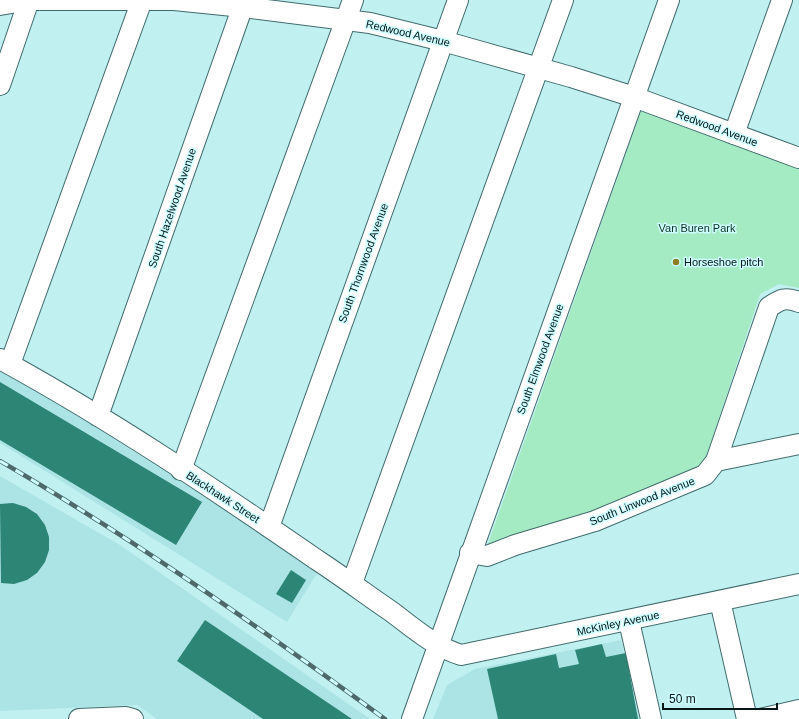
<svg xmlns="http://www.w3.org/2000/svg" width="799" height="719" viewBox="0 0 799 719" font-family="Arial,sans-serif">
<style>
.built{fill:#ace4e6}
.green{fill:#a4eac2}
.building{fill:#2c8575}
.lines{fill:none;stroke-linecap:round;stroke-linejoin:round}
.minor-casing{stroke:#406b6d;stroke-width:22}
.minor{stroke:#fff;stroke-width:20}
.rail-casing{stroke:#4d696a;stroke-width:4.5}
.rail{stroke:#cefdff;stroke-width:3;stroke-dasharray:9;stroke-linecap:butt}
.poi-dot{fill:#8d7d23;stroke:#cefdff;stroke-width:1.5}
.labels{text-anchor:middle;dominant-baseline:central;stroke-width:3;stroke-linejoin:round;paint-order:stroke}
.street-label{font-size:11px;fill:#051617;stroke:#cefdff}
.park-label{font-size:11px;fill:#0b3220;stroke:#cefdff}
.poi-label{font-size:11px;fill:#051617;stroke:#cefdff;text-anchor:start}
</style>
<rect width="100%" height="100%" fill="#c1f0f1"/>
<g class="built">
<path d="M0,371L69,410L319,570L287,622L0,443Z"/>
<path d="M0,476L120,545L370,719H157L137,705L0,711Z"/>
<path d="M621,640L639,719H433L447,685L475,669Z"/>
</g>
<path class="green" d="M641,111L799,168V288L779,284L760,294L702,469L497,549L488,544Z"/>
<g class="building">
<path d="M0,382L202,502L176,545L0,440Z"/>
<path d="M13,503L26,507L37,514L45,525L49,537V550L45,562L37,573L27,580L14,584L1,583L0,504Z"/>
<path d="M291,570L306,580L292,603L276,594Z"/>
<path d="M205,620L352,719H263L177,661Z"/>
<path d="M602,644L606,657L626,653L638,719H498L487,669L556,654L559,668L579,664L575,650Z"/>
</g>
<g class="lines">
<defs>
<g id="minor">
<path d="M0,5L29,0H174L243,7L370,23L443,41L571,77L634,97L799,158"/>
<path d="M0,85L29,0"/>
<path d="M734,134L782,0"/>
<path d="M0,359C110,419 214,489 317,560C343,577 367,595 392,612C413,628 435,647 461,655L799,584"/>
<path d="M10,364L142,0"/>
<path d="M98,416L245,0"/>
<path d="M716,461L799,444"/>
<path d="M181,470L353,0"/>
<path d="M269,527L458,0"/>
<path d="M470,553L487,556L515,545L595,521L705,475L716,461L769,307C781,299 785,297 799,302"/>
<path d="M352,583L563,0"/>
<path d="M720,601L747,719"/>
<path d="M629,621L651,719"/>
<path d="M79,719L126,717L133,719"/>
<path d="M412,719L669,0"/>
<path d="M760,719L799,710"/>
</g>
</defs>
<use href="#minor" class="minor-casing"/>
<use href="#minor" class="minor"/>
<defs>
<path id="rail" d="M0,461C134,539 260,628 385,719"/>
</defs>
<use href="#rail" class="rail-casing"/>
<use href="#rail" class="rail"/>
</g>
<circle class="poi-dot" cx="676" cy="262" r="4"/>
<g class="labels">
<g class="street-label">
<text transform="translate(408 33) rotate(13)">Redwood Avenue</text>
<text transform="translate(717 128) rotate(20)">Redwood Avenue</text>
<text transform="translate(172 208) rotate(-71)">South Hazelwood Avenue</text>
<text transform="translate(363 263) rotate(-70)">South Thornwood Avenue</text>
<text transform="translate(540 359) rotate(-70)">South Elmwood Avenue</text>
<text transform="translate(223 497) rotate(33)">Blackhawk Street</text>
<text transform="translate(642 501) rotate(-22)">South Linwood Avenue</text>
<text transform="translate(618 623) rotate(-12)">McKinley Avenue</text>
</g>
<g class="park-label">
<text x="697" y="228">Van Buren Park</text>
</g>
<g class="poi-label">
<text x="684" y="262">Horseshoe pitch</text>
</g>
</g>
<path d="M663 703v6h114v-6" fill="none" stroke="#051617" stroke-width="2"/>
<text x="669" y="703" font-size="12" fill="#051617" stroke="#cefdff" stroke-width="3" paint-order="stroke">50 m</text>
</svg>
